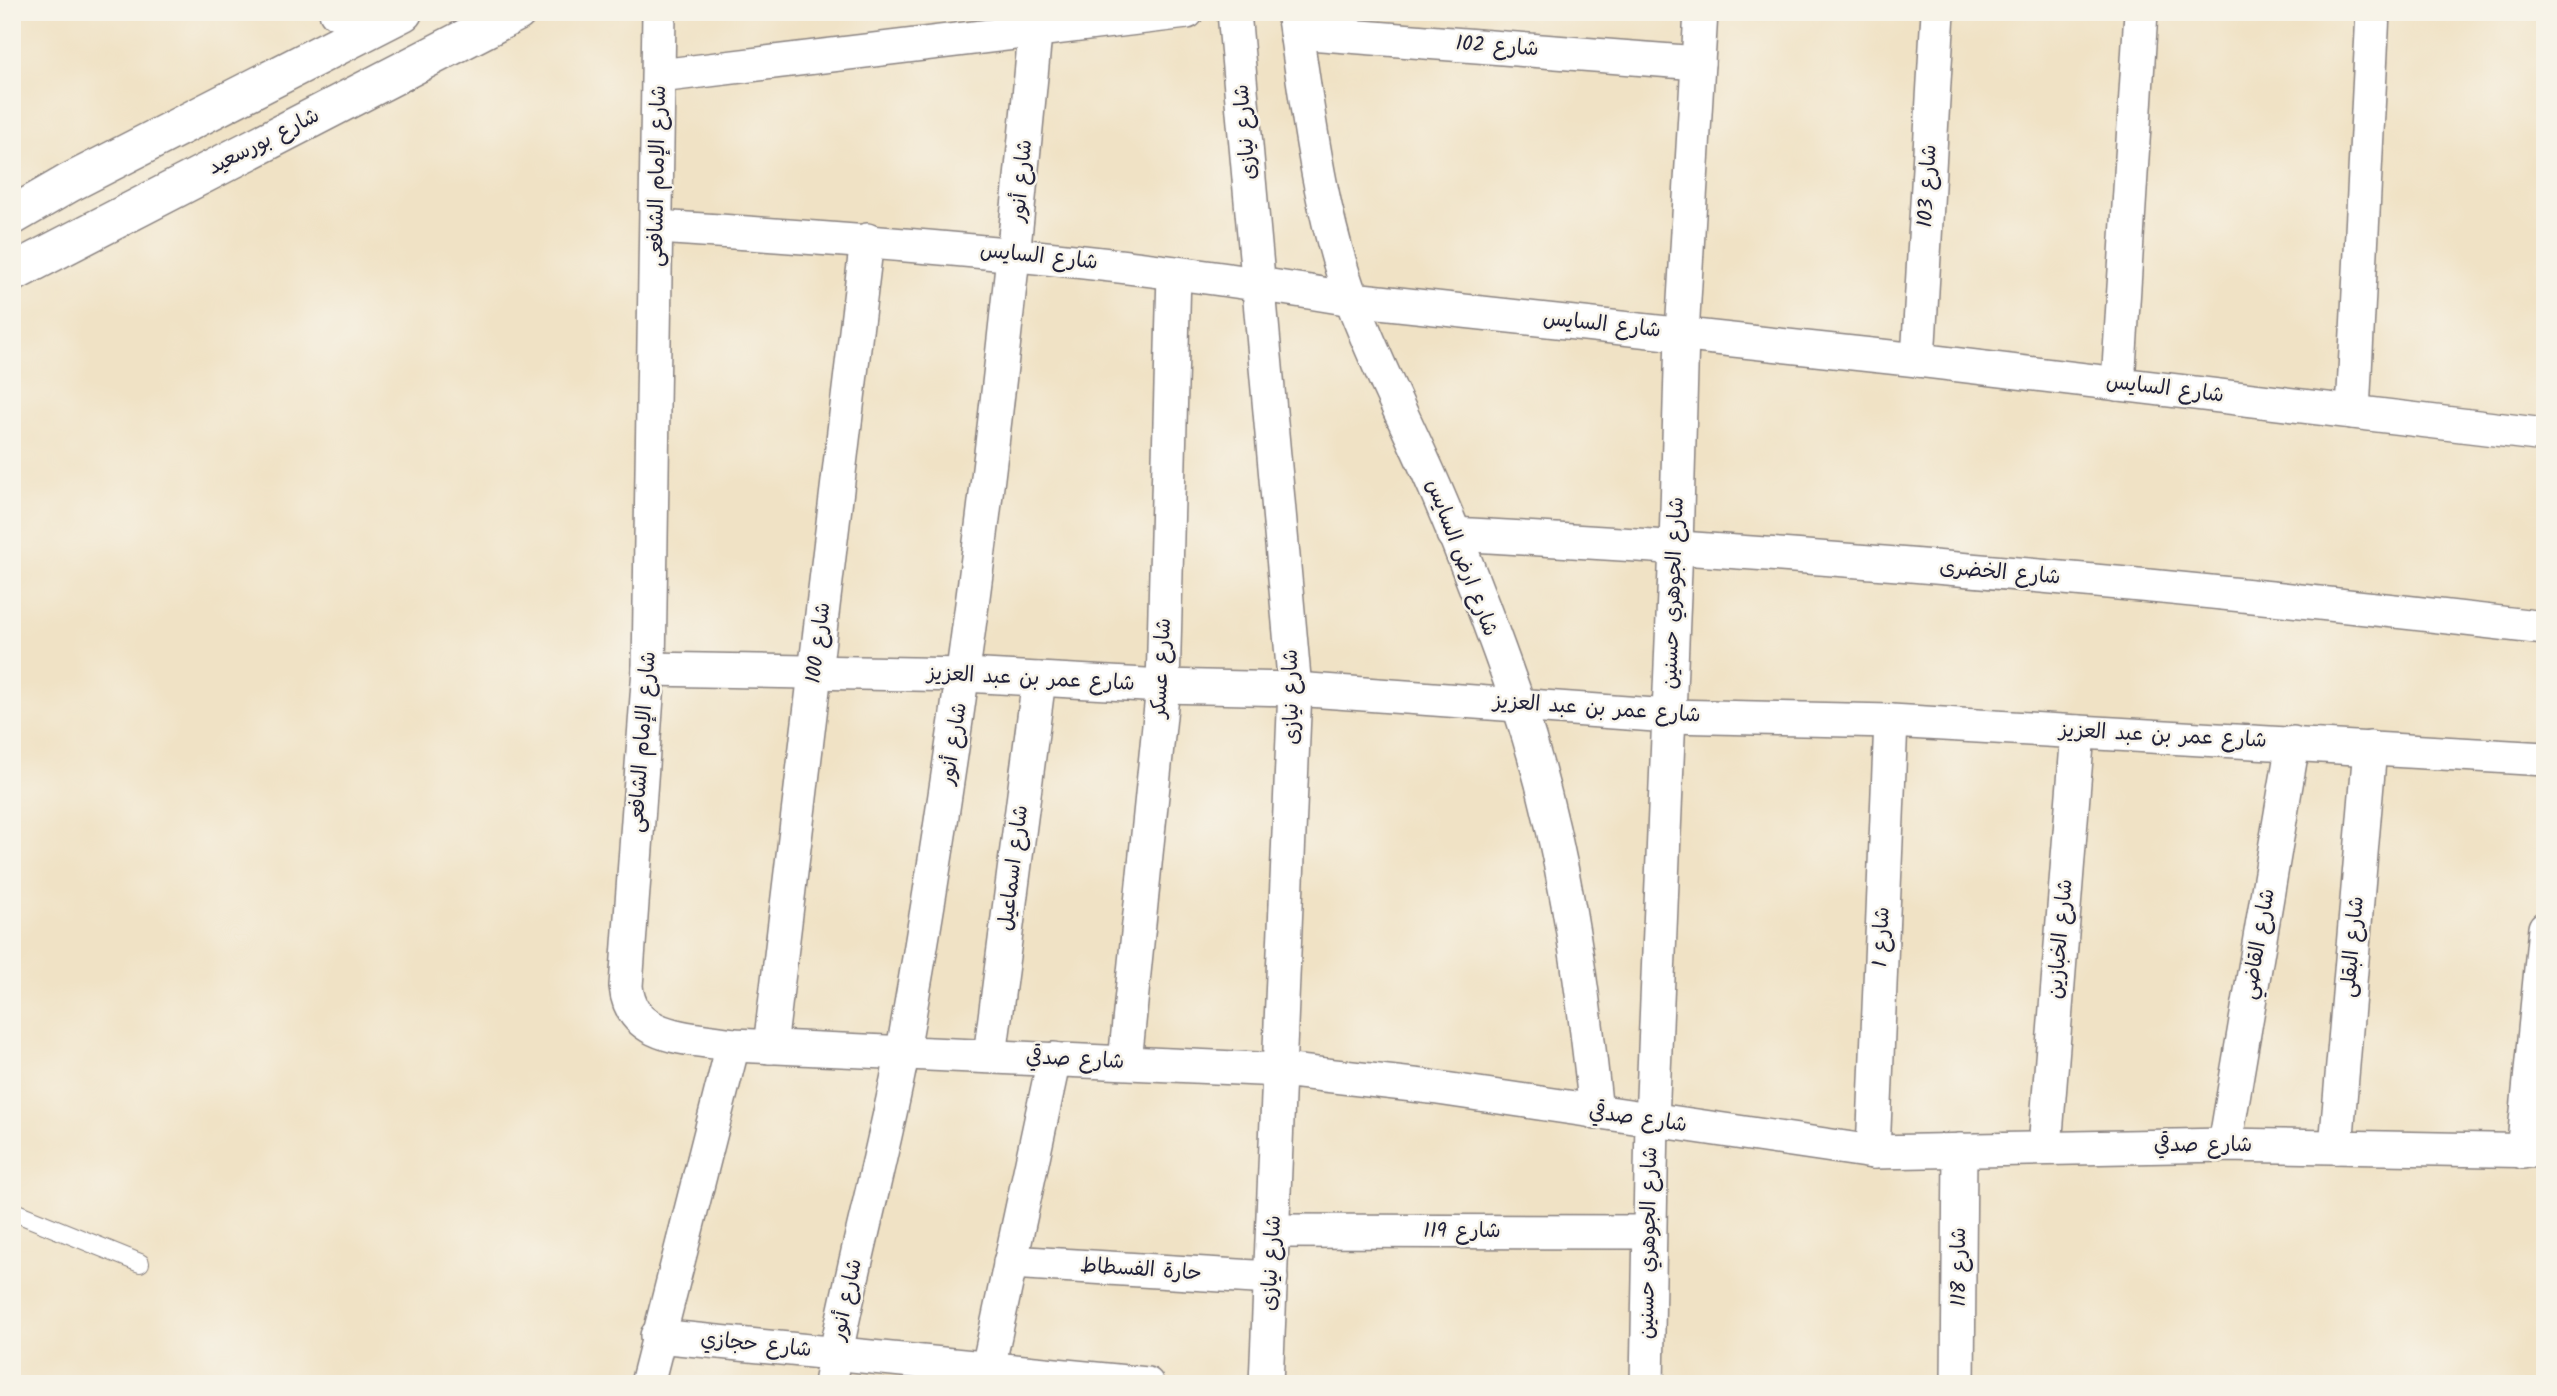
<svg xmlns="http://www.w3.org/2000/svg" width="2557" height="1396" viewBox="0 0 2557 1396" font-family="Kalam,'Playpen Sans Arabic',sans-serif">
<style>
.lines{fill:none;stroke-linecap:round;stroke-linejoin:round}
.lane-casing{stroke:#898280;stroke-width:20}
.street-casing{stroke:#898280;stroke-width:36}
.secondary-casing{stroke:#898280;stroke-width:41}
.lane{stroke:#fff;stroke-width:18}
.street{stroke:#fff;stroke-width:33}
.secondary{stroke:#fff;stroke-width:38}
.labels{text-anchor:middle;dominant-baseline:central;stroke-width:5;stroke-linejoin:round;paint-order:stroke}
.street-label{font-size:21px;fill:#22223b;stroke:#f7f3e8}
</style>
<rect width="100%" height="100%" fill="#f7f3e8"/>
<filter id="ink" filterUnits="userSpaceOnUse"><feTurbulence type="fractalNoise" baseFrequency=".0143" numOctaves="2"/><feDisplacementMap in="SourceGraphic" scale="14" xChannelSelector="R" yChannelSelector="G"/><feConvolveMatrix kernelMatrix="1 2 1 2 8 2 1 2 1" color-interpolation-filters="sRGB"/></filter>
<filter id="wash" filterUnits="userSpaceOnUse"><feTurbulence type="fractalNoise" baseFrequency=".00686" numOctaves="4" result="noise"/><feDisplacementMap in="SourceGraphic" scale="28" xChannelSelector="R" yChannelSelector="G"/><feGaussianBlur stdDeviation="1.57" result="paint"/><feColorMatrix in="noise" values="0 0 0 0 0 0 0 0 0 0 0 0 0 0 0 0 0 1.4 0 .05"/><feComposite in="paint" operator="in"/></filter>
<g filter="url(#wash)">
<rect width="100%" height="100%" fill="#f0e2c5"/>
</g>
<g filter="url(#ink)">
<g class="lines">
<defs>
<path id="lane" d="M12,1211L140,1263"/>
<g id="street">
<path d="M336,12L374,27"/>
<path d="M1234,12L1295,689L1266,1384"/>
<path d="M1293,12C1308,108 1318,208 1352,300C1376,365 1409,427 1436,490C1466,560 1494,634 1519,706C1563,838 1582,976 1596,1113"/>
<path d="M1296,32L1698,63"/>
<path d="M659,76L1187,12"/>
<path d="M658,227C891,242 1122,260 1352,299L1918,360L2545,435"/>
<path d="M1918,360L1938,12"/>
<path d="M2118,384L2141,12"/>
<path d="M2353,412L2373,12"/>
<path d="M1453,534C1818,554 2182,585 2545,628"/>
<path d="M649,669L965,675L1163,686L1295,689L1669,716L1891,721L2545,759"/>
<path d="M733,1045L1281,1070L1431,1087L1873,1152L2225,1145L2545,1151"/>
<path d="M770,1047L867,240"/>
<path d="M990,1056L1039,679"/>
<path d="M1125,1062L1163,686L1174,273"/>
<path d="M2225,1145L2293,743"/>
<path d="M2045,1147L2078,732"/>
<path d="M2336,1147L2370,748"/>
<path d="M1873,1152L1891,721"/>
<path d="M2523,1152L2545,928"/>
<path d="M1274,1231L1649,1232"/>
<path d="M1010,1262L1271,1278"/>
<path d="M657,1336L1147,1384"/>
<path d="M988,1368L1054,1059"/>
<path d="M647,1384L733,1045C690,1037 631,1041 626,986L649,669L659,12"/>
<path d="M830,1384C850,1272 882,1162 903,1050C965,706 1005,360 1037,12"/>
<path d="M1647,1384L1652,1121L1676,546L1682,334L1701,12"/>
<path d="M1958,1384L1960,1150"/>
</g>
<g id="secondary">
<path d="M12,216L69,183L403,12"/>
<path d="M12,273L517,12"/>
</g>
</defs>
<use href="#lane" class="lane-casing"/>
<use href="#street" class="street-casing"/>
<use href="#secondary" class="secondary-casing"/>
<use href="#lane" class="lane"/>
<use href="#street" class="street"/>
<use href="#secondary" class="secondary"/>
</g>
</g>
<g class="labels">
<g class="street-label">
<text transform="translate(1497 47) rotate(4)">شارع 102</text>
<text transform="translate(1246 132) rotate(-95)">شارع نيازى</text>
<text transform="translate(264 142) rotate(-27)">شارع بورسعيد</text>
<text transform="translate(658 176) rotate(-89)">شارع الإمام الشافعى</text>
<text transform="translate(1022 181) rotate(-85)">شارع أنور</text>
<text transform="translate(1928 186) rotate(-87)">شارع 103</text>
<text transform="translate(1039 257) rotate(6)">شارع السايس</text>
<text transform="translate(1602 325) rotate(6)">شارع السايس</text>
<text transform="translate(2165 389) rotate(7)">شارع السايس</text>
<text transform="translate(1461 558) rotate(69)">شارع ارض السايس</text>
<text transform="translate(2000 573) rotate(5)">شارع الخضرى</text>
<text transform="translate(1674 593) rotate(-88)">شارع الجوهري حسنين</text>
<text transform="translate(819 643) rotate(-83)">شارع 100</text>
<text transform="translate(1162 668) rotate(-87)">شارع عسكر</text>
<text transform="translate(1031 679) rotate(3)">شارع عمر بن عبد العزيز</text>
<text transform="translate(1292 697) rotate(-91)">شارع نيازى</text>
<text transform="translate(1597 709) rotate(4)">شارع عمر بن عبد العزيز</text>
<text transform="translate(2163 736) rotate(3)">شارع عمر بن عبد العزيز</text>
<text transform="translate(643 742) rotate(-86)">شارع الإمام الشافعى</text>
<text transform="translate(954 744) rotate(-81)">شارع أنور</text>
<text transform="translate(1014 868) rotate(-83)">شارع اسماعيل</text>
<text transform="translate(1882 937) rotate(-88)">شارع 1</text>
<text transform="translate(2061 939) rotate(-85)">شارع الخبازين</text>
<text transform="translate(2259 944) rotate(-80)">شارع القاضي</text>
<text transform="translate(2353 947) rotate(-85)">شارع البقلى</text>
<text transform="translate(1075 1060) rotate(3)">شارع صدقي</text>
<text transform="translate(1638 1119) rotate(8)">شارع صدقي</text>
<text x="2203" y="1145">شارع صدقي</text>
<text x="1462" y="1231">شارع 119</text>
<text transform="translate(1649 1243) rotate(-89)">شارع الجوهري حسنين</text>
<text transform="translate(1272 1263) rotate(-87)">شارع نيازى</text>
<text transform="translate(1959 1267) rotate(-90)">شارع 118</text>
<text transform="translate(1141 1270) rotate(4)">حارة الفسطاط</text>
<text transform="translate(847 1300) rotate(-78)">شارع أنور</text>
<text transform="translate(756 1345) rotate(6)">شارع حجازي</text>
</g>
</g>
<rect width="2557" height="1396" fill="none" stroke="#f7f3e8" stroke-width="42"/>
</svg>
